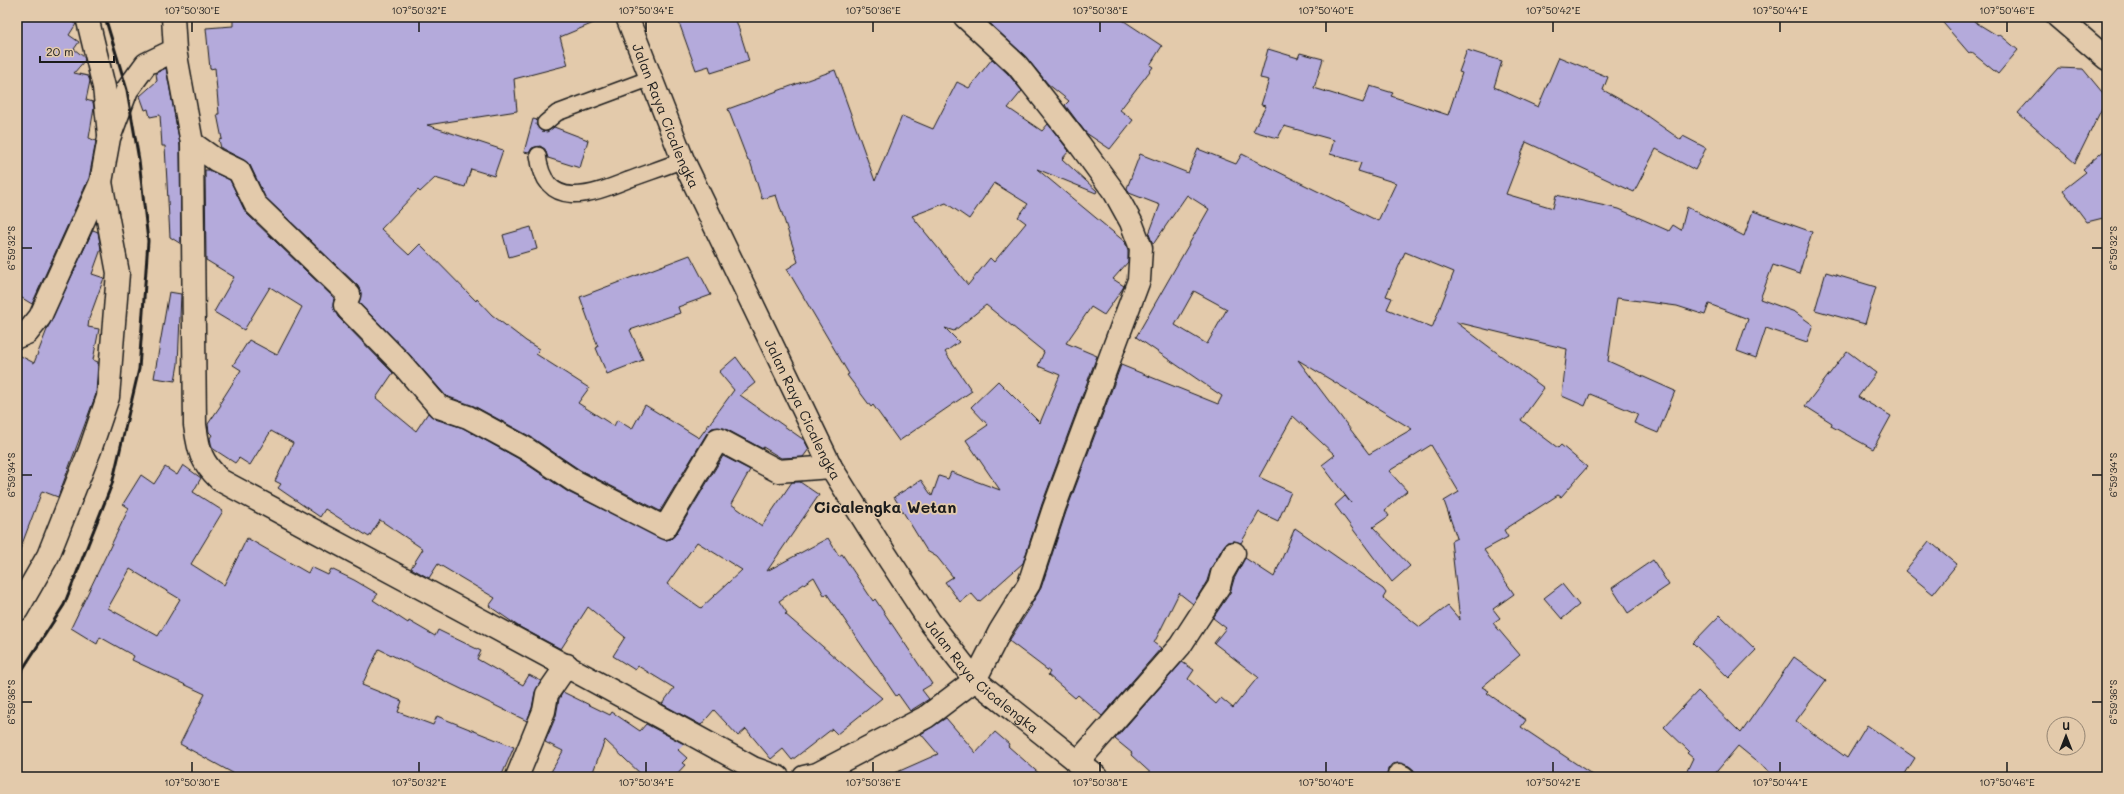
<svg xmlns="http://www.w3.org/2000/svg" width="2124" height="794" viewBox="0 0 2124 794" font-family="Mali,sans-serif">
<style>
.building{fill:#b4aadb;stroke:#1c1c1c;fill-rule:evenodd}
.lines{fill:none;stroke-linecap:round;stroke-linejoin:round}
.lane-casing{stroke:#1c1c1c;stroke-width:18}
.street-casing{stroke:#1c1c1c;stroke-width:25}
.secondary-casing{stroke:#1c1c1c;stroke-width:25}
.lane{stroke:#e3caab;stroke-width:15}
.street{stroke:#e3caab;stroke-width:22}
.secondary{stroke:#e3caab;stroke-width:22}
.rail{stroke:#1c1c1c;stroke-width:3}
.ticks{fill:none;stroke:#1c1c1c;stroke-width:1.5}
.labels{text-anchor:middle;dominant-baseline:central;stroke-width:3.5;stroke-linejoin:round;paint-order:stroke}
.street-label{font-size:14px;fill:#1c1c1c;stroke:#e3caab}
.quarter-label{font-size:16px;font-weight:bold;fill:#1c1c1c;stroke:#e3caab}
.neatline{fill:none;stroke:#1c1c1c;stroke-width:1.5}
.ticks-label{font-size:10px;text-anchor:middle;fill:#1c1c1c}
</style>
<rect width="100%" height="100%" fill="#e3caab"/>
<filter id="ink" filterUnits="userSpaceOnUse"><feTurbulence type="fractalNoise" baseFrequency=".025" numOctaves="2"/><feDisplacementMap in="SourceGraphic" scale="8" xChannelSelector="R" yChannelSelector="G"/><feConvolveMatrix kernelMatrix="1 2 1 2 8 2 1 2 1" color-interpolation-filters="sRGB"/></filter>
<g filter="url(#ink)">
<!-- building -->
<g class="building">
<polygon points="17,17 65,17 76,24 69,35 79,42 74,49 84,57 85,60 74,73 88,76 90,81 86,100 93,102 94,108 89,138 96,141 89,178 32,304 17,295"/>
<polygon points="233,17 608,17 560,37 568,65 514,79 517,111 427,125 503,150 494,176 471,169 465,187 435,178 420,192 418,190 381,229 409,255 420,244 476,301 477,299 492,315 526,341 539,349 536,354 589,388 578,403 614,426 617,420 632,429 645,405 699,438 734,390 719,372 736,357 755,383 740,395 804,440 809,449 803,457 781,458 763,447 763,449 724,428 712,428 707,433 660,511 580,470 531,437 474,406 446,396 409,354 359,303 361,293 358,286 265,197 250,165 244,160 221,148 219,140 222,139 217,114 219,114 215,68 210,69 206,28 233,26"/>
<polygon points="677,17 735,17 749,61 711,73 709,66 696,70"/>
<polygon points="983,17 1118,17 1162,46 1150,65 1153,67 1120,110 1133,120 1110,149 1086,133 1065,105 1069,101 1048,84 1025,56"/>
<polygon points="1938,17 1967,17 1998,36 1999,34 2018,50 1998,74 1971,52 1969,53"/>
<path d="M 1268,49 L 1298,58 L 1300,53 L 1323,59 L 1314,88 L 1363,103 L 1370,86 L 1393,93 L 1391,96 L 1448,115 L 1462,73 L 1459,72 L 1467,50 L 1502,61 L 1494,87 L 1538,107 L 1559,57 L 1608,77 L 1603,90 L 1637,109 L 1681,140 L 1683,136 L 1706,148 L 1695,170 L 1656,149 L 1634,192 L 1526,142 L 1506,194 L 1553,208 L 1556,195 L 1619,209 L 1669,231 L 1673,225 L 1681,230 L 1687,207 L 1744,236 L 1753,211 L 1812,232 L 1799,274 L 1773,265 L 1760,299 L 1795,312 L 1813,325 L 1807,342 L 1766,328 L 1756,358 L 1737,351 L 1748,319 L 1709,304 L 1705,315 L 1677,306 L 1617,298 L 1608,361 L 1675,391 L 1658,433 L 1634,423 L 1638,414 L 1590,394 L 1585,406 L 1562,396 L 1567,349 L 1456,322 L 1544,388 L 1521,420 L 1558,448 L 1561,445 L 1587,467 L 1561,497 L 1558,495 L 1504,530 L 1508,537 L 1484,550 L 1514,594 L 1493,609 L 1500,618 L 1493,623 L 1520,655 L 1482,687 L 1489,691 L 1487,693 L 1526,720 L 1521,727 L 1596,777 L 1415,777 L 1414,770 L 1409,766 L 1399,763 L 1392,764 L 1388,769 L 1387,777 L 1155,777 L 1131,755 L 1132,753 L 1115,739 L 1182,662 L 1194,670 L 1188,679 L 1216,704 L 1221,698 L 1233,708 L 1258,677 L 1214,643 L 1226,628 L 1213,618 L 1230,593 L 1234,579 L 1245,558 L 1274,577 L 1295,528 L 1383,589 L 1386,593 L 1383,598 L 1420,627 L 1448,606 L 1460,620 L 1451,541 L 1457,538 L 1444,501 L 1459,492 L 1431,445 L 1389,471 L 1407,491 L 1385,510 L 1389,516 L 1373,527 L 1410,566 L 1392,582 L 1335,505 L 1345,496 L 1351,503 L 1322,465 L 1335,455 L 1293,416 L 1259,477 L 1291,492 L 1278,521 L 1259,512 L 1241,543 L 1234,541 L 1227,542 L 1223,547 L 1211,568 L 1207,581 L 1193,604 L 1179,593 L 1154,643 L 1161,648 L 1102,716 L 1078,695 L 1075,698 L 1048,675 L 1050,672 L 1009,641 L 1032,605 L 1031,605 L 1041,588 L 1066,512 L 1121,365 L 1218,404 L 1222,396 L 1136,337 L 1209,209 L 1187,195 L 1154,243 L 1152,242 L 1149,234 L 1160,205 L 1129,193 L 1127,188 L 1140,154 L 1188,173 L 1198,149 L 1236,164 L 1242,154 L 1378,221 L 1396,183 L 1358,171 L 1361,163 L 1330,154 L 1334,140 L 1284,126 L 1278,138 L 1253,131 L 1266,106 L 1261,105 L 1269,80 L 1260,78 ZM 1405,252 L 1454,272 L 1432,328 L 1387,309 L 1392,298 L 1386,296 ZM 1194,291 L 1227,309 L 1207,344 L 1175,325 ZM 1298,360 L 1412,429 L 1369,454 Z"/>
<path d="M 992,59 L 1008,74 L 1022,91 L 1008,108 L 1042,131 L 1048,124 L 1069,151 L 1062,159 L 1097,191 L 1096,193 L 1037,169 L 1125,242 L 1128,250 L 1128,262 L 1113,279 L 1124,286 L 1123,288 L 1104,315 L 1091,307 L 1066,343 L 1097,356 L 1042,504 L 1023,563 L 979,602 L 971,593 L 960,602 L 945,582 L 953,577 L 937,557 L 927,551 L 894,497 L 921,480 L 932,496 L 939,476 L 948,479 L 951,472 L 1000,490 L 966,440 L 988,425 L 971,407 L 998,381 L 1040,423 L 1060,375 L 1038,366 L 1044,352 L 986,305 L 954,331 L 945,328 L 959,342 L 945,352 L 972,391 L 899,441 L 873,405 L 871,407 L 847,375 L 849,374 L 787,269 L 798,262 L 776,195 L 762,199 L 750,161 L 748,161 L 728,109 L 835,70 L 875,181 L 902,116 L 933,129 L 957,82 L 969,88 ZM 994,183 L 1028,204 L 1018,217 L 1026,223 L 994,262 L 990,258 L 968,285 L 912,216 L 946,203 L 969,219 Z"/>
<polygon points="166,68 180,144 181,244 170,237 165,146 162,146 160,115 150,117 148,109 145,110 140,96 157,81 156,73"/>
<polygon points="2058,68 2083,69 2107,98 2075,163 2018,113"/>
<polygon points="533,119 537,120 536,125 542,131 547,132 554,127 588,140 580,168 548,158 545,149 540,146 532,148 529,153 524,152"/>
<polygon points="2107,148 2107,217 2087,222 2063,190 2086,172 2083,169"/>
<path d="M 205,170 L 209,170 L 230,180 L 246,213 L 334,298 L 333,307 L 338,317 L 393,373 L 376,398 L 416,431 L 428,413 L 435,419 L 463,428 L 519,459 L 568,492 L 665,540 L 671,539 L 676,534 L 723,456 L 750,470 L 731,504 L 762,526 L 792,482 L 800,482 L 819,495 L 767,571 L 828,538 L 839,556 L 842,554 L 873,601 L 875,599 L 932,684 L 922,690 L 929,699 L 910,711 L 898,694 L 896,696 L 827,594 L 824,595 L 814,577 L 779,601 L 787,613 L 785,614 L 882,698 L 837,734 L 832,729 L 792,760 L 783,749 L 771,759 L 746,729 L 738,736 L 714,710 L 701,725 L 662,704 L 674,688 L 638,666 L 635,670 L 613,656 L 625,637 L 588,607 L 561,649 L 518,626 L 489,606 L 495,598 L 438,564 L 429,578 L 411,568 L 423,549 L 380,520 L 369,537 L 325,509 L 320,517 L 278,488 L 281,484 L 275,481 L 293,443 L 271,431 L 250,465 L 239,458 L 235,463 L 212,448 L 210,438 L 212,435 L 209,432 L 208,424 L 221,405 L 220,403 L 241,370 L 233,365 L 249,340 L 277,355 L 302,307 L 270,287 L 244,330 L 214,312 L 234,277 L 206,260 ZM 697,542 L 742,570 L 701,608 L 667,584 Z"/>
<polygon points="531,227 537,249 509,257 503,235"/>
<polygon points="93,230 98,232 101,249 92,274 104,278 89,319 88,327 99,329 93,360 98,362 96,394 58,497 42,491 19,552 17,552 17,354 34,363 48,327"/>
<polygon points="690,255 711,295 678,307 680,313 630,330 643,360 607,374 596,348 598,347 580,297"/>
<polygon points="1826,272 1876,287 1865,324 1815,310"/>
<polygon points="169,292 181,294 178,364 175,381 154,378"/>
<polygon points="1847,351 1876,373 1858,397 1891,416 1873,449 1831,426 1832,423 1805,406"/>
<path d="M 183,465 L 201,478 L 193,492 L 223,511 L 191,564 L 224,585 L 247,538 L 308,573 L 311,567 L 328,575 L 331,569 L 354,580 L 378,594 L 373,600 L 408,623 L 409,621 L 435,636 L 438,630 L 481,651 L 477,659 L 523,685 L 529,675 L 541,681 L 535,692 L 532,708 L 527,721 L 379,649 L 362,685 L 402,701 L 398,712 L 433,725 L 437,716 L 514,747 L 501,777 L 240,777 L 180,744 L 205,694 L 132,660 L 134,656 L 100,637 L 97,644 L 71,628 L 129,508 L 123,504 L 141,475 L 154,484 L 165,467 L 177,475 ZM 130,569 L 180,599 L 158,636 L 108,608 Z"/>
<polygon points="1929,541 1957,564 1933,594 1905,571"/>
<polygon points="1653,560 1669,585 1628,613 1612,588"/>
<polygon points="1562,584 1579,605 1562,619 1544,598"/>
<polygon points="1720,615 1756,650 1729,678 1693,643"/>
<polygon points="1794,657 1826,680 1796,721 1847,758 1867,725 1915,758 1903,777 1776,777 1738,746 1712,777 1684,777 1693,758 1687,753 1689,751 1664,727 1698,691 1741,733"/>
<polygon points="563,692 610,715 612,712 640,731 646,724 684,744 678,750 687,758 682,763 685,765 674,777 644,777 605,740 591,777 548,777 563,751 545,742 556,716 559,699"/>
<polygon points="946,718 976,753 995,732 1009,744 1008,746 1043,777 886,777 938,754 921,734"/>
</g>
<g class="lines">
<!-- lane casing -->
<g class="lane-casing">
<g id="lane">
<polyline points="545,123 557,113 651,78"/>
<path d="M 538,155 C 545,212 591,195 628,180 C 647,173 665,167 683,160"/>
</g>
</g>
<!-- street casing -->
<g class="street-casing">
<g id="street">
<polyline points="965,17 1017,65 1080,145 1115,193 1131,222 1141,248 1139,280 1054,508 1029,584 1000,631 975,680"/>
<polyline points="2058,17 2107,59"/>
<polyline points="192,143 216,160 239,171 255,204 349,295 345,305 348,309 400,362 439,407 468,417 525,448 574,481 665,528 718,439 778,471 831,467"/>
<polyline points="1077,763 1180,646 1219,586 1222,574 1234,553"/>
<polyline points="1399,775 1403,777"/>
<polyline points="517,777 544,711 547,694 567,665"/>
</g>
</g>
<!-- secondary casing -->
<g class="secondary-casing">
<g id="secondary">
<polyline points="87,17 104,87 109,134"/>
<path id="s1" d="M 627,17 L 683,160 L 831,467 L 879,544 L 930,622 L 975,680 L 1097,777"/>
<path d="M 175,50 L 192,143 L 195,425 C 199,452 200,460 220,480 C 398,576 576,670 753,768 L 778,777"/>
<polyline points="17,337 27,333 40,317 101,182 109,138 127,90 146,64 175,50 173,17"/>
<polyline points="17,610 48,556 90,450 108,397 118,273 101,182"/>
<polyline points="804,777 817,774 926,717 975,680"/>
</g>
</g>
<!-- lane -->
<use href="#lane" class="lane"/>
<!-- street -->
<use href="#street" class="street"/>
<!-- secondary -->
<use href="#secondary" class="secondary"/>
<!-- rail -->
<polyline class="rail" points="17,678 64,605 112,484 139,369 148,241 139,160 127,90 105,17"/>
</g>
</g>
<!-- ticks -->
<path class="ticks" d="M 192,22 L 192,32M 419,22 L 419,32M 646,22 L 646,32M 873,22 L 873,32M 1100,22 L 1100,32M 1326,22 L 1326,32M 1553,22 L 1553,32M 1780,22 L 1780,32M 2007,22 L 2007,32M 22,248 L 32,248M 2092,248 L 2102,248M 22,475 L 32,475M 2092,475 L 2102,475M 22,702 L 32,702M 2092,702 L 2102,702M 192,762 L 192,772M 419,762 L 419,772M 646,762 L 646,772M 873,762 L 873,772M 1100,762 L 1100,772M 1326,762 L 1326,772M 1553,762 L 1553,772M 1780,762 L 1780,772M 2007,762 L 2007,772"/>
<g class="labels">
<!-- street labels -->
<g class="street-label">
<text stroke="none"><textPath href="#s1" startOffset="106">Jalan Raya Cicalengka</textPath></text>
<text stroke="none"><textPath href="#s1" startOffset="430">Jalan Raya Cicalengka</textPath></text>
<text stroke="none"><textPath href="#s1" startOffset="754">Jalan Raya Cicalengka</textPath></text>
</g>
<!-- quarter labels -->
<g class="quarter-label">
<text x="885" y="506">Cicalengka Wetan</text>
</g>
</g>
<!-- margin -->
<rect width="2124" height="794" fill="none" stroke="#e3caab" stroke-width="44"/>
<!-- north arrow -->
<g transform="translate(2066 736)"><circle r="19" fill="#e3caab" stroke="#938472"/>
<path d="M0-3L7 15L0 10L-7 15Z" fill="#1c1c1c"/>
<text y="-6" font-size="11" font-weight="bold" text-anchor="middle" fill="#1c1c1c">U</text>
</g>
<!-- scale -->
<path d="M40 56v6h74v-6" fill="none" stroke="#1c1c1c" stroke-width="2"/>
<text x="46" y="56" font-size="12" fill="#1c1c1c" stroke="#e3caab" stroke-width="3" paint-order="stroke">20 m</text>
<rect x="22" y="22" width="2080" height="750" class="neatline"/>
<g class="ticks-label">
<text x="192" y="14">107°50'30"E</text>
<text x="419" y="14">107°50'32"E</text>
<text x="646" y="14">107°50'34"E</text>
<text x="873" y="14">107°50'36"E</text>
<text x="1100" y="14">107°50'38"E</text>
<text x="1326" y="14">107°50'40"E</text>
<text x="1553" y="14">107°50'42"E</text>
<text x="1780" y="14">107°50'44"E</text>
<text x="2007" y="14">107°50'46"E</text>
<text transform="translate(11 248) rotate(-90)" y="4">6°59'32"S</text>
<text transform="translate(2113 248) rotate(-90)" y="4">6°59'32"S</text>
<text transform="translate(11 475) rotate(-90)" y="4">6°59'34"S</text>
<text transform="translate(2113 475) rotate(-90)" y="4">6°59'34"S</text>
<text transform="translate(11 702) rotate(-90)" y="4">6°59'36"S</text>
<text transform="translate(2113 702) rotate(-90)" y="4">6°59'36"S</text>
<text x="192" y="786">107°50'30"E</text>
<text x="419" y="786">107°50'32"E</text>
<text x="646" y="786">107°50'34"E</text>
<text x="873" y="786">107°50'36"E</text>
<text x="1100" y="786">107°50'38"E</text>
<text x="1326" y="786">107°50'40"E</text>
<text x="1553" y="786">107°50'42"E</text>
<text x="1780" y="786">107°50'44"E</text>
<text x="2007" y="786">107°50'46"E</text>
</g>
</svg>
